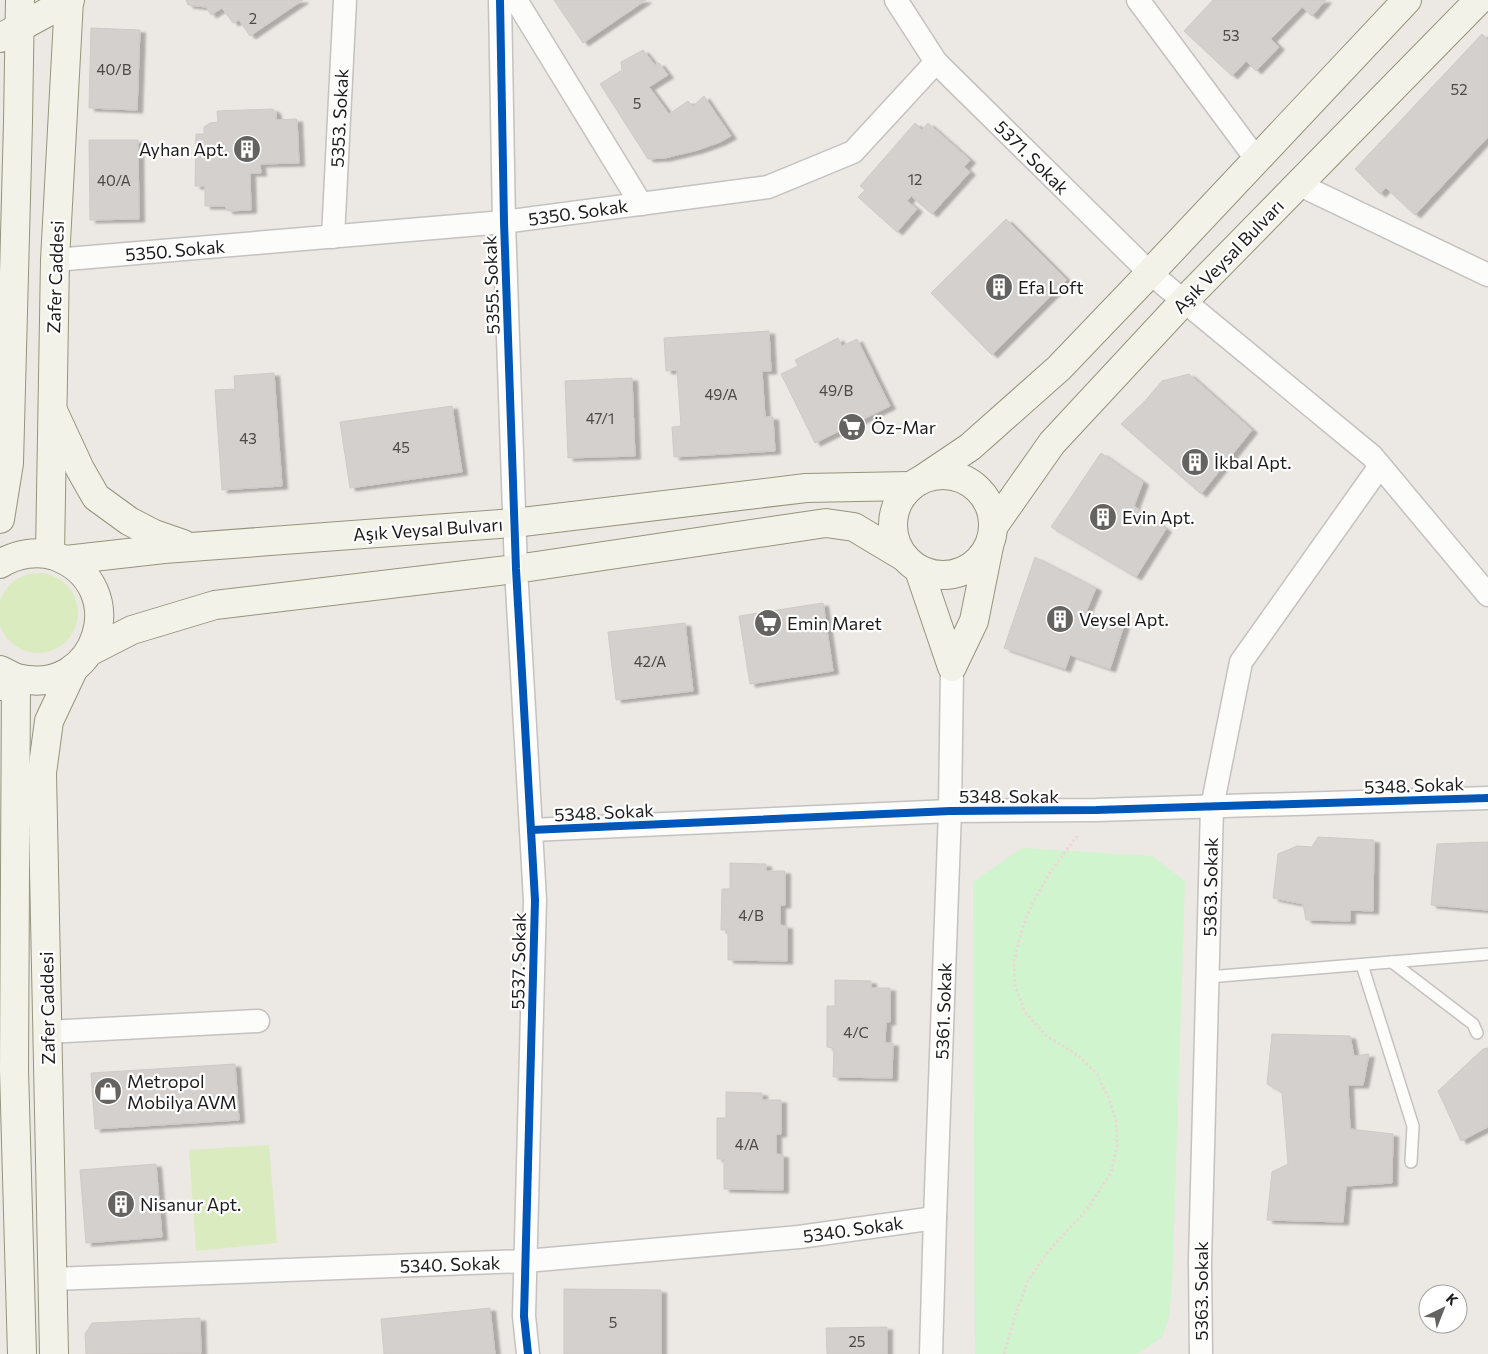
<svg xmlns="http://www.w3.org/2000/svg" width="1488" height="1354" viewBox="0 0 1488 1354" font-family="Commissioner,sans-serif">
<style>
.grass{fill:#dbebc0}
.park{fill:#d0f4cd}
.building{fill:#d4d0cd;stroke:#cfcac6;filter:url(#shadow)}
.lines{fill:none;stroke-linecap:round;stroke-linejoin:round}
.lane-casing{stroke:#c4c2c0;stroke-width:14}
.street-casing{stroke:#c4c2c0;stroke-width:25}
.secondary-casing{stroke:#96947c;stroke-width:30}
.path{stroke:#ebd8d6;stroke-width:3;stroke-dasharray:2.5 2.5;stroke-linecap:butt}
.lane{stroke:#fcfcfb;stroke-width:11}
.street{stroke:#fcfcfb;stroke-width:22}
.secondary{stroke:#f3f2e8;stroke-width:28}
.cycleway-casing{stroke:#fff;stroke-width:11}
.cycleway{stroke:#0057b8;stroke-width:8}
.labels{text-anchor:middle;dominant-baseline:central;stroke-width:4.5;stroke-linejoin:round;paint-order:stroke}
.number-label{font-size:15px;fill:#4a4948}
.street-label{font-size:18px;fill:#1c1c1c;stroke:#fff}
.poi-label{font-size:18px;fill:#1c1c1c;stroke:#fff;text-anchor:start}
</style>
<defs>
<filter id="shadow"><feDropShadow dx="5.5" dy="3" stdDeviation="1" flood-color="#0004"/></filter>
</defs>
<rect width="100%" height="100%" fill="#ece8e4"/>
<!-- grass -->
<g class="grass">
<circle cx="38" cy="613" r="40"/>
<polygon points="269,1145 277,1243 196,1251 189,1150"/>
</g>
<!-- park -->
<polygon class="park" points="1022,848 1152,856 1185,881 1172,1287 1169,1317 1162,1337 1138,1354 975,1354 973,882"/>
<!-- building -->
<g class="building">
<polygon points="186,0 303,0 250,36 239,20 233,23 222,8 211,15 206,7 188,5"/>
<polygon points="554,0 646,0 583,43"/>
<polygon points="1213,0 1326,0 1312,16 1302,7 1271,39 1279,47 1256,71 1246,61 1232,76 1184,31"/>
<polygon points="91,28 140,30 137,110 89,108"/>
<polygon points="1482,34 1488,40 1488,137 1415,215 1386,188 1380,194 1355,169"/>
<polygon points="643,50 655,65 659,63 668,75 649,87 669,114 688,101 693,106 704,96 731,136 720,142 698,150 665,158 648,159 600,84 622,70 621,62"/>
<polygon points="273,109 276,113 276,120 297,119 299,163 260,164 261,173 250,173 251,210 228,211 225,206 205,206 205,186 195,186 196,134 204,134 204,127 210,123 218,122 217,111"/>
<polygon points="915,123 922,130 928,123 970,160 964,167 970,172 932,214 911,196 907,201 917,209 897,232 858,197 865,190 860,186"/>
<polygon points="89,140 138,140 139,219 90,220"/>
<polygon points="1006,219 1067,280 992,355 931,293"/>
<polygon points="769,331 771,371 762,371 765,417 773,417 775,451 674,457 672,427 681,426 677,370 666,371 664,338"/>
<polygon points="838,338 842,346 857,339 890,406 815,443 781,374 798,366 795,360"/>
<polygon points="274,373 282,486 222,490 215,390 235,389 234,376"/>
<polygon points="1189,374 1252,430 1201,494 1121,424 1145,401 1162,381"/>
<polygon points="632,378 635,456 568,458 565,381"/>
<polygon points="452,406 462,472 350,488 340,422"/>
<polygon points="1101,453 1143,482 1134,506 1166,529 1136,577 1051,527"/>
<polygon points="1035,557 1096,588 1086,612 1124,625 1110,669 1070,655 1065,669 1004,648"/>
<polygon points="823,603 833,671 750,684 739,616"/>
<polygon points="685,623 693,691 616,700 608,632"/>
<polygon points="1318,837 1374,840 1373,911 1350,910 1350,921 1306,920 1303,904 1273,898 1278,854 1297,846 1312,847"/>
<polygon points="1488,842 1488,910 1431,905 1437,844"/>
<polygon points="730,863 766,864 766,871 785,871 785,905 780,905 780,925 787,926 787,961 728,960 728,930 721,930 722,889 730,889"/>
<polygon points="835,980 871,981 871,988 890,988 890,1022 886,1022 885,1043 893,1043 892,1078 833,1077 834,1048 827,1047 827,1006 835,1006"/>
<polygon points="1272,1034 1350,1036 1354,1056 1369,1054 1363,1085 1348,1085 1350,1129 1393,1134 1392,1183 1346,1186 1343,1222 1267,1220 1272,1172 1288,1164 1282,1092 1267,1084"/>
<polygon points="1488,1048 1488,1127 1461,1141 1438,1091 1483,1049"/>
<polygon points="235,1064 239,1120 95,1129 91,1073"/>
<polygon points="726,1092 762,1093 762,1100 781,1100 781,1134 776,1134 776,1154 783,1155 783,1190 724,1189 724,1159 717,1159 717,1118 726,1118"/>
<polygon points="156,1164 162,1237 86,1243 80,1170"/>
<polygon points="564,1289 661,1290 661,1354 564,1354"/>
<polygon points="490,1308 495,1354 384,1354 381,1319"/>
<polygon points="200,1318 201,1353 86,1354 85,1334 92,1323"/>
<polygon points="887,1327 887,1354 827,1354 826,1328"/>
</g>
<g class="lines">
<!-- lane casing -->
<g class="lane-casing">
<g id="lane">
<polyline points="1392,962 1473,1024 1477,1033"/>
<polyline points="1362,965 1413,1126 1411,1162"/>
<polyline points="1208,977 1488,954"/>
</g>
</g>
<!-- street casing -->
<g class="street-casing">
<g id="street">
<polyline points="500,0 504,222 516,569 535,900 524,1316 528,1354"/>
<polyline points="516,0 641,204"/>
<polyline points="896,0 936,62 1150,273 1372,456 1488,595"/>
<polyline points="1138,0 1257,160"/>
<polyline points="1298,184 1488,275"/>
<polyline points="333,237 345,0"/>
<polyline points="55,260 504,222 768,187 853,152 936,62"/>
<polyline points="531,830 950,811 1096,810 1488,798"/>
<polyline points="47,1032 258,1021"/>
<polyline points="53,1279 526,1261 799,1237 935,1218"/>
<polyline points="931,1354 935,1218 950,811 952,667"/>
<polyline points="1201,1354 1200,1261 1212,807 1241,662 1380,466"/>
</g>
</g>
<!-- secondary casing -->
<g class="secondary-casing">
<g id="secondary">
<polyline points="0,38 70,0"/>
<polyline points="55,415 80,469 96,497 129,521 154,534 183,544"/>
<circle cx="943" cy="525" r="50"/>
<polyline points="924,478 970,447 1059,368 1150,273 1407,0"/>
<polyline points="0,519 9,463 18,122 20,0"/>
<polyline points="993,527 1052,443 1184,301 1479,0"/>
<polyline points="50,554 55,260 69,0"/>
<polyline points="66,560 164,549 514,523 806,488 910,486"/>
<path d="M 0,564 C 16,554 37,550 55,556 C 134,585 98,699 17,678 C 11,676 5,672 0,670"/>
<polyline points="919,570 952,667 974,621 989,546"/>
<polyline points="89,652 132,630 215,605 516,569 826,523 854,527 904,557"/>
<polyline points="0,686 16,678 14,1070 22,1354"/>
<polyline points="54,1354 42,773 49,721 74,668"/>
</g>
</g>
<!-- path -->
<polyline class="path" points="1004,1354 1016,1312 1028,1281 1046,1254 1087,1209 1111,1173 1117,1146 1116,1121 1109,1099 1097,1074 1080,1057 1047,1036 1026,1014 1015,986 1014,961 1022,929 1033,902 1053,868 1078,835"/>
<!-- lane -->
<use href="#lane" class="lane"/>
<!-- street -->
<use href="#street" class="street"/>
<!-- secondary -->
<use href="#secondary" class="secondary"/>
<!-- cycleway casing -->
<g class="cycleway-casing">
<g id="cycleway">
<polyline points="500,0 504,222 516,569 535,900 524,1316 528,1354"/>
<polyline points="531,830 950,811 1096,810 1488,798"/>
</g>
</g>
<!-- cycleway -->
<use href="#cycleway" class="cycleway"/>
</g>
<!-- icons -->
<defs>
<g id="building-disc" transform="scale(1.4375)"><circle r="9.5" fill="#656362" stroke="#fff"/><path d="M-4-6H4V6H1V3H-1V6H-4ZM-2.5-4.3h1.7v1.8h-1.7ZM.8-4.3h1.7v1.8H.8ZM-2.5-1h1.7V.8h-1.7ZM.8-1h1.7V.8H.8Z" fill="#fff"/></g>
<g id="supermarket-disc" transform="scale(1.4375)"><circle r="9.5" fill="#656362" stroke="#fff"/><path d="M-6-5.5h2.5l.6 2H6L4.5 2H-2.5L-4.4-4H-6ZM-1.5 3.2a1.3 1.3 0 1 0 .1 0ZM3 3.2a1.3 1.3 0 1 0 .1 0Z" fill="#fff"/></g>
<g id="shop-disc" transform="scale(1.4375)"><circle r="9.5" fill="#656362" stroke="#fff"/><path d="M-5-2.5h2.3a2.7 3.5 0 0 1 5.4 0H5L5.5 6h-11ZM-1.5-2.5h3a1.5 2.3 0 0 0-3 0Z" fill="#fff"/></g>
</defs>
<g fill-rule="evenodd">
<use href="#building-disc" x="247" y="149"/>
<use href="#building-disc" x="999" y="287"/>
<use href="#supermarket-disc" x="852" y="427"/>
<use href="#building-disc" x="1195" y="462"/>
<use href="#building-disc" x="1103" y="517"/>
<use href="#building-disc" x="1060" y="619"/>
<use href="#supermarket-disc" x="768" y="623"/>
<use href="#shop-disc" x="108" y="1091"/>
<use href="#building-disc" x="121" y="1204"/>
</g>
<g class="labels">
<!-- number labels -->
<g class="number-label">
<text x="253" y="18">2</text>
<text x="1231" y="35">53</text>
<text x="114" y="69">40/B</text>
<text x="1459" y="89">52</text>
<text x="637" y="103">5</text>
<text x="915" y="179">12</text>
<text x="114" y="180">40/A</text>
<text x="836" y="390">49/B</text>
<text x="721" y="394">49/A</text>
<text x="600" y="418">47/1</text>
<text x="248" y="438">43</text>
<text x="401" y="447">45</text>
<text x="650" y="661">42/A</text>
<text x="751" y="915">4/B</text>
<text x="856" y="1032">4/C</text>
<text x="747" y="1144">4/A</text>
<text x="613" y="1322">5</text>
<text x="857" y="1341">25</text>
</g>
<!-- street labels -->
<g class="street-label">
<text transform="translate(339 118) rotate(-87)">5353. Sokak</text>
<text transform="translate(1032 157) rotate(45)">5371. Sokak</text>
<text transform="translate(578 212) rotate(-8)">5350. Sokak</text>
<text transform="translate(175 250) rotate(-5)">5350. Sokak</text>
<text transform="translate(1228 256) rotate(-46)">Aşık Veysal Bulvarı</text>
<text transform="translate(55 277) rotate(-88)">Zafer Caddesi</text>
<text transform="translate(491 285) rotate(-92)">5355. Sokak</text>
<text transform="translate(428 529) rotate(-4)">Aşık Veysal Bulvarı</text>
<text transform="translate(1414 785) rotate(-2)">5348. Sokak</text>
<text x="1009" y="796">5348. Sokak</text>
<text transform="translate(604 812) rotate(-3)">5348. Sokak</text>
<text transform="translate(1210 887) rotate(-89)">5363. Sokak</text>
<text transform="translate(518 961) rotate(-89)">5537. Sokak</text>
<text transform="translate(47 1008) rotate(-91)">Zafer Caddesi</text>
<text transform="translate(943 1011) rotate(-88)">5361. Sokak</text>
<text transform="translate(853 1229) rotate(-8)">5340. Sokak</text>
<text transform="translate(450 1264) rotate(-2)">5340. Sokak</text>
<text transform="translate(1201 1291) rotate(-90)">5363. Sokak</text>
</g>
<!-- poi labels -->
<g class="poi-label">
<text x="228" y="149" text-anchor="end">Ayhan Apt.</text>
<text x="1018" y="287">Efa Loft</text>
<text x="871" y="427">Öz-Mar</text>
<text x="1214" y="462">İkbal Apt.</text>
<text x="1122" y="517">Evin Apt.</text>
<text x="1079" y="619">Veysel Apt.</text>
<text x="787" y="623">Emin Maret</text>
<text x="127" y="1081">Metropol<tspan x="127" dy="21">Mobilya AVM</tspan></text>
<text x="140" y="1204">Nisanur Apt.</text>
</g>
</g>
<!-- north arrow -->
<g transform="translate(1443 1309) rotate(43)"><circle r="24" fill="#ffffff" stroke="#a4a4a4"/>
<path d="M0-4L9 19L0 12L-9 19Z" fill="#656362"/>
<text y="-8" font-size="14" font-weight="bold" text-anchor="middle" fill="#1c1c1c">K</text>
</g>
</svg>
